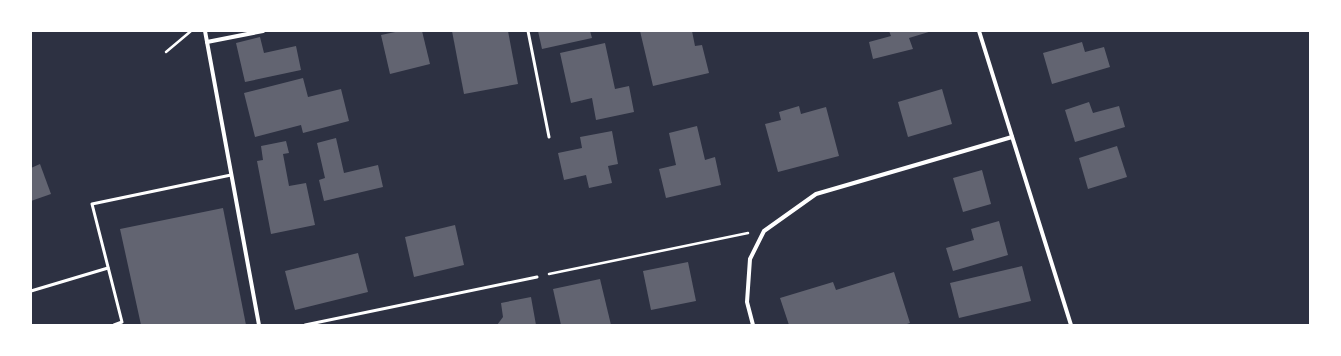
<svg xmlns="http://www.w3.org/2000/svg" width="1341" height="356" viewBox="0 0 1341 356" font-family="Arial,sans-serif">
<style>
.building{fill:#626471}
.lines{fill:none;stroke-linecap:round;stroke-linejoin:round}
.path{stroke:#fff;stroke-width:2.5}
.service{stroke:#fff;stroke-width:3}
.minor{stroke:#fff;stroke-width:4}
</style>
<rect width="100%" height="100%" fill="#2d3142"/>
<!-- building -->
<g class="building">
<polygon points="400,31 422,31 430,64 390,74 381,35"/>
<polygon points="452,31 508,31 518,84 464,94"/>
<polygon points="538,31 590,31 592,38 542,49"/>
<polygon points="640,31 692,31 695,46 702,45 709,73 653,86"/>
<polygon points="889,31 932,31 909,38 913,49 873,59 869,42 891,36"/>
<polygon points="260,37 264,53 296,46 301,70 245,82 236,43"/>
<polygon points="1082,42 1085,52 1104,47 1110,67 1052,84 1043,53"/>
<polygon points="605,43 615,89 629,86 634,112 596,120 592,98 571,103 560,53"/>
<polygon points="303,78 308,97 341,89 349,121 303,133 301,125 255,137 244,93"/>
<polygon points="942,89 952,124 908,137 898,102"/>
<polygon points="1089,102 1093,113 1119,106 1125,127 1075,142 1065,110"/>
<polygon points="799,106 801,114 826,107 839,156 778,172 765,124 781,120 779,112"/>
<polygon points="697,126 705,160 715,157 721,185 666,198 659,169 676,165 669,133"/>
<polygon points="612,131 618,164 608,166 612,183 589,188 586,175 564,180 558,153 582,148 580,137"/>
<polygon points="336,138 344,173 378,165 383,187 324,201 319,180 325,178 317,143"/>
<polygon points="286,141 289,153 283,154 289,186 306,183 315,225 271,234 257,161 263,160 261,146"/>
<polygon points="1117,146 1127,177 1088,189 1079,158"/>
<polygon points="40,164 51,194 31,201 31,168"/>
<polygon points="982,170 991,204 963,212 953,178"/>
<polygon points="223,208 246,325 141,325 120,229"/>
<polygon points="999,221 1008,255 953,271 946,248 974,240 971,229"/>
<polygon points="455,225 464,265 414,277 405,237"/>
<polygon points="358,253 368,292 295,310 285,271"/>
<polygon points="688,262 696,301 651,310 643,271"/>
<polygon points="1022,266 1031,301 959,318 950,283"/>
<polygon points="894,272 910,323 904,325 789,325 780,298 833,282 836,290"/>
<polygon points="600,279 611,325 561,325 553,289"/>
<polygon points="531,297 536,325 497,325 503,317 501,303"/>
</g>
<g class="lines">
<!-- path -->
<g class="path">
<polyline points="166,52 191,31"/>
<polyline points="549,274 748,233"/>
</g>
<!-- service -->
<g class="service">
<polyline points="528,31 549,137"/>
<polyline points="31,291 108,268"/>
<polyline points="114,325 122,322 92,204 231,175"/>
<polyline points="305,325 537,277"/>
</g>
<!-- minor -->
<g class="minor">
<polyline points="205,31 259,325"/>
<polyline points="979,31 1071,325"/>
<polyline points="207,42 263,31"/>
<polyline points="753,325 747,302 750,259 764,231 816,194 1012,137"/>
</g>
</g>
<!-- border -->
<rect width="1341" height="356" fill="none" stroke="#ffffff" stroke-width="64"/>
</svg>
